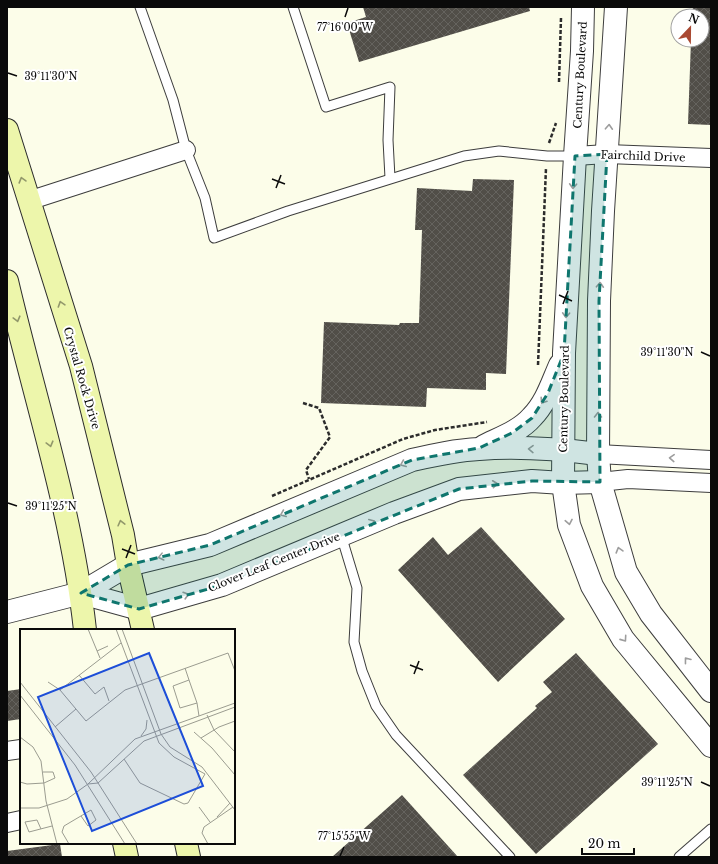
<svg xmlns="http://www.w3.org/2000/svg" width="718" height="864" viewBox="0 0 718 864" font-family="'Libre Baskerville',serif">
<style>
.building{fill:url(#building-cross-hatch)}
.lines{fill:none;stroke-linecap:round;stroke-linejoin:round}
.service-casing{stroke:#3d3d3d;stroke-width:11}
.minor-casing{stroke:#3d3d3d;stroke-width:20}
.tertiary-casing{stroke:#3d3d3d;stroke-width:24}
.secondary-casing{stroke:#2c2c2c;stroke-width:24}
.path{stroke:#2c2c2c;stroke-width:2.5;stroke-dasharray:4 2;stroke-linecap:butt}
.service{stroke:#fff;stroke-width:9}
.minor{stroke:#fff;stroke-width:18}
.tertiary{stroke:#fff;stroke-width:22}
.secondary{stroke:#edf6ab;stroke-width:22}
.oneway{stroke:#9d9d9d}
.oneway2{stroke:#92986b}
.marked{fill:#0f766e;fill-opacity:0.2;stroke:#0f766e;stroke-width:3;stroke-dasharray:8 5;stroke-linejoin:round}
.ticks{fill:none;stroke:#0a0a0a;stroke-width:1.5}
.labels{text-anchor:middle;dominant-baseline:central;stroke-width:4;stroke-linejoin:round;paint-order:stroke}
.street-label{font-size:11px;fill:#0a0a0a;stroke:#fff}
.inset-road{fill:none;stroke:#9b9c90;stroke-width:1}
.view{fill:#1d4ed8;fill-opacity:0.15;stroke:#1d4ed8;stroke-width:2}
.inset-edge{fill:none;stroke:#0a0a0a;stroke-width:2}
.ticks-label{font-size:10px;text-anchor:middle;fill:#0a0a0a;stroke:#fff;stroke-width:4;stroke-linejoin:round;paint-order:stroke}
</style>
<defs>
<pattern id="building-cross-hatch" width="8" height="8" patternUnits="userSpaceOnUse"><rect width="8" height="8" fill="#514e48"/><path d="M0 0l8 8M0 8l8-8" fill="none" stroke="#65635e"/></pattern>
</defs>
<rect width="100%" height="100%" fill="#fcfde9"/>
<!-- building -->
<g class="building">
<polygon points="363,7 529,7 530,11 359,62 347,23 366,17"/>
<polygon points="693,7 711,7 711,125 688,124 691,40 702,40 702,16 692,16"/>
<polygon points="473,179 514,180 506,374 486,373 486,390 427,388 426,407 321,403 324,322 399,325 400,323 419,323 422,230 415,230 417,188 472,191"/>
<polygon points="481,527 565,619 498,682 398,570 433,537 448,555"/>
<polygon points="576,653 658,744 536,854 463,775 537,708 535,706 552,692 543,682"/>
<polygon points="21,689 21,719 7,721 7,691"/>
<polygon points="402,795 458,857 332,857"/>
<polygon points="60,844 62,857 7,857 7,851"/>
</g>
<g class="lines">
<!-- service casing -->
<g class="service-casing">
<g id="service">
<polyline points="140,7 173,100 186,150 205,198 214,238 288,211 464,156 499,151 547,156 575,156"/>
<polyline points="293,7 326,107 390,87 388,140 390,178"/>
<polyline points="341,535 357,588 354,642 362,671 376,706 396,735 510,857"/>
<polyline points="679,857 711,829"/>
</g>
</g>
<!-- minor casing -->
<g class="minor-casing">
<g id="minor">
<polyline points="575,156 607,154 711,158"/>
<polyline points="28,201 186,150"/>
<polyline points="598,454 711,460"/>
<polyline points="600,482 628,479 711,483"/>
<polyline points="7,751 21,749"/>
<polyline points="7,823 21,820"/>
</g>
</g>
<!-- tertiary casing -->
<g class="tertiary-casing">
<g id="tertiary">
<polyline points="583,7 582,51 575,156 564,353 563,483 569,525 592,586 623,639 711,746"/>
<polyline points="616,7 603,211 599,301 598,454 600,482 626,572 651,614 711,691"/>
<path d="M 484,446 C 500,438 520,431 532,417 C 546,403 552,383 560,365"/>
<polyline points="81,593 139,609 222,585 394,513 459,489 532,481 563,483 600,482"/>
<path d="M 7,612 L 81,593 L 128,565 L 210,545 L 412,460 C 434,455 456,450 479,449 C 518,446 559,449 598,454"/>
</g>
</g>
<!-- secondary casing -->
<g class="secondary-casing">
<g id="secondary">
<polyline points="7,130 81,366 123,535 128,565 143,630"/>
<path d="M 7,281 C 34,397 72,511 85,630"/>
<polyline points="124,843 127,857"/>
<polyline points="186,843 189,857"/>
</g>
</g>
<!-- path -->
<g class="path">
<polyline points="559,82 561,18"/>
<polyline points="549,143 556,123"/>
<polyline points="538,365 546,168"/>
<polyline points="303,403 319,408 330,437 306,470 309,479"/>
<polyline points="272,496 403,439 435,430 487,422"/>
</g>
<!-- service -->
<use href="#service" class="service"/>
<!-- minor -->
<use href="#minor" class="minor"/>
<!-- tertiary -->
<use href="#tertiary" class="tertiary"/>
<!-- secondary -->
<use href="#secondary" class="secondary"/>
</g>
<!-- one-way arrows -->
<defs><path id="oneway-chevron" d="M-2-3.5L2.5 0L-2 3.5" fill="none" stroke-width="1.6" stroke-linecap="round" stroke-linejoin="round"/></defs>
<g class="oneway">
<use href="#oneway-chevron" transform="translate(609 127) rotate(-87)"/>
<use href="#oneway-chevron" transform="translate(573 186) rotate(93)"/>
<use href="#oneway-chevron" transform="translate(600 285) rotate(-87)"/>
<use href="#oneway-chevron" transform="translate(566 315) rotate(93)"/>
<use href="#oneway-chevron" transform="translate(543 401) rotate(123)"/>
<use href="#oneway-chevron" transform="translate(598 415) rotate(-90)"/>
<use href="#oneway-chevron" transform="translate(531 449) rotate(-179)"/>
<use href="#oneway-chevron" transform="translate(672 458) rotate(-177)"/>
<use href="#oneway-chevron" transform="translate(403 464) rotate(157)"/>
<use href="#oneway-chevron" transform="translate(495 484) rotate(-6)"/>
<use href="#oneway-chevron" transform="translate(283 514) rotate(157)"/>
<use href="#oneway-chevron" transform="translate(372 522) rotate(-23)"/>
<use href="#oneway-chevron" transform="translate(569 522) rotate(79)"/>
<use href="#oneway-chevron" transform="translate(619 550) rotate(-106)"/>
<use href="#oneway-chevron" transform="translate(161 557) rotate(166)"/>
<use href="#oneway-chevron" transform="translate(186 595) rotate(-17)"/>
<use href="#oneway-chevron" transform="translate(624 639) rotate(55)"/>
<use href="#oneway-chevron" transform="translate(687 660) rotate(-128)"/>
</g>
<g class="oneway2">
<use href="#oneway-chevron" transform="translate(22 180) rotate(-106)"/>
<use href="#oneway-chevron" transform="translate(61 304) rotate(-108)"/>
<use href="#oneway-chevron" transform="translate(17 319) rotate(75)"/>
<use href="#oneway-chevron" transform="translate(50 444) rotate(75)"/>
<use href="#oneway-chevron" transform="translate(121 523) rotate(-104)"/>
</g>
<!-- marked area -->
<path class="marked" d="M 607,154 L 599,301 L 600,482 L 532,481 L 459,489 L 222,585 L 139,609 L 81,593 L 128,565 L 210,545 L 412,460 L 479,448 L 512,433 L 532,418 L 548,393 L 564,353 L 575,156 Z"/>
<!-- ticks -->
<path class="ticks" d="M 345,17 L 348,8M 8,73 L 17,76M 272,179 L 285,184M 276,188 L 281,175M 559,295 L 572,301M 563,304 L 568,291M 701,352 L 710,356M 8,503 L 17,506M 122,549 L 135,554M 126,558 L 131,545M 410,665 L 423,670M 414,674 L 419,661M 701,782 L 710,786M 340,856 L 344,847"/>
<g class="labels">
<!-- street labels -->
<g class="street-label">
<text transform="translate(580 75) rotate(-87)">Century Boulevard</text>
<text transform="translate(643 156) rotate(2)">Fairchild Drive</text>
<text transform="translate(82 378) rotate(74)">Crystal Rock Drive</text>
<text transform="translate(564 399) rotate(-89)">Century Boulevard</text>
<text transform="translate(274 562) rotate(-22)">Clover Leaf Center Drive</text>
</g>
</g>
<!-- overview -->
<g transform="translate(20 629)">
<rect width="215" height="215" fill="#fcfde9"/>
<path class="inset-road" d="M 68,0 L 80,29M 96,0 L 139,114 L 154,128 L 185,145M 102,0 L 141,105 L 150,118 L 182,138 L 215,181M 77,22 L 88,17M 165,39 L 169,51M 59,46 L 75,65 L 84,58 L 89,72M 0,53 L 71,143 L 117,215M 28,53 L 40,61 L 66,92 L 105,61 L 208,24 L 215,42M 40,61 L 101,14M 0,66 L 55,136 L 105,215M 177,74 L 169,51 L 153,57 L 160,79 L 177,74 L 179,87M 187,86 L 194,101 L 215,123M 35,98 L 56,80M 174,103 L 192,119 L 215,146M 121,107 L 126,100 L 127,91M 0,108 L 13,118 L 21,132 L 26,172 L 37,215M 181,109 L 199,98 L 215,92M 104,130 L 120,154 L 164,175 L 168,174 L 185,145M 0,153 L 7,155 L 24,154 L 35,149 L 33,143 L 23,143M 68,155 L 78,154 L 124,112 L 215,78M 179,178 L 190,193M 0,179 L 19,179 L 47,170 L 68,155 L 115,110 L 215,74M 197,188 L 210,174M 21,200 L 17,191 L 5,193 L 9,203 L 32,197M 49,215 L 42,203 L 44,197 L 71,181 L 76,191 L 68,197 L 61,187M 188,215 L 182,204 L 184,198 L 213,178"/>
<path class="view" d="M 129,24 L 183,157 L 72,202 L 18,68 Z"/>
<rect width="215" height="215" class="inset-edge"/>
</g>
<g class="ticks-label">
<text x="345" y="31">77°16'00"W</text>
<text x="51" y="80">39°11'30"N</text>
<text x="667" y="356">39°11'30"N</text>
<text x="51" y="510">39°11'25"N</text>
<text x="667" y="786">39°11'25"N</text>
<text x="344" y="840">77°15'55"W</text>
</g>
<!-- border -->
<rect width="718" height="864" fill="none" stroke="#0a0a0a" stroke-width="16"/>
<!-- north arrow -->
<g transform="translate(690 28) rotate(22)"><circle r="19" fill="#ffffff" stroke="#9d9d9d"/>
<path d="M0-3L7 15L0 10L-7 15Z" fill="#a94932"/>
<text y="-6" font-size="11" font-weight="bold" text-anchor="middle" fill="#0a0a0a">N</text>
</g>
<!-- scale -->
<path d="M582 848v6h52v-6" fill="none" stroke="#0a0a0a" stroke-width="2"/>
<text x="588" y="848" font-size="12" fill="#0a0a0a" stroke="#ffffff" stroke-width="3" paint-order="stroke">20 m</text>
</svg>
